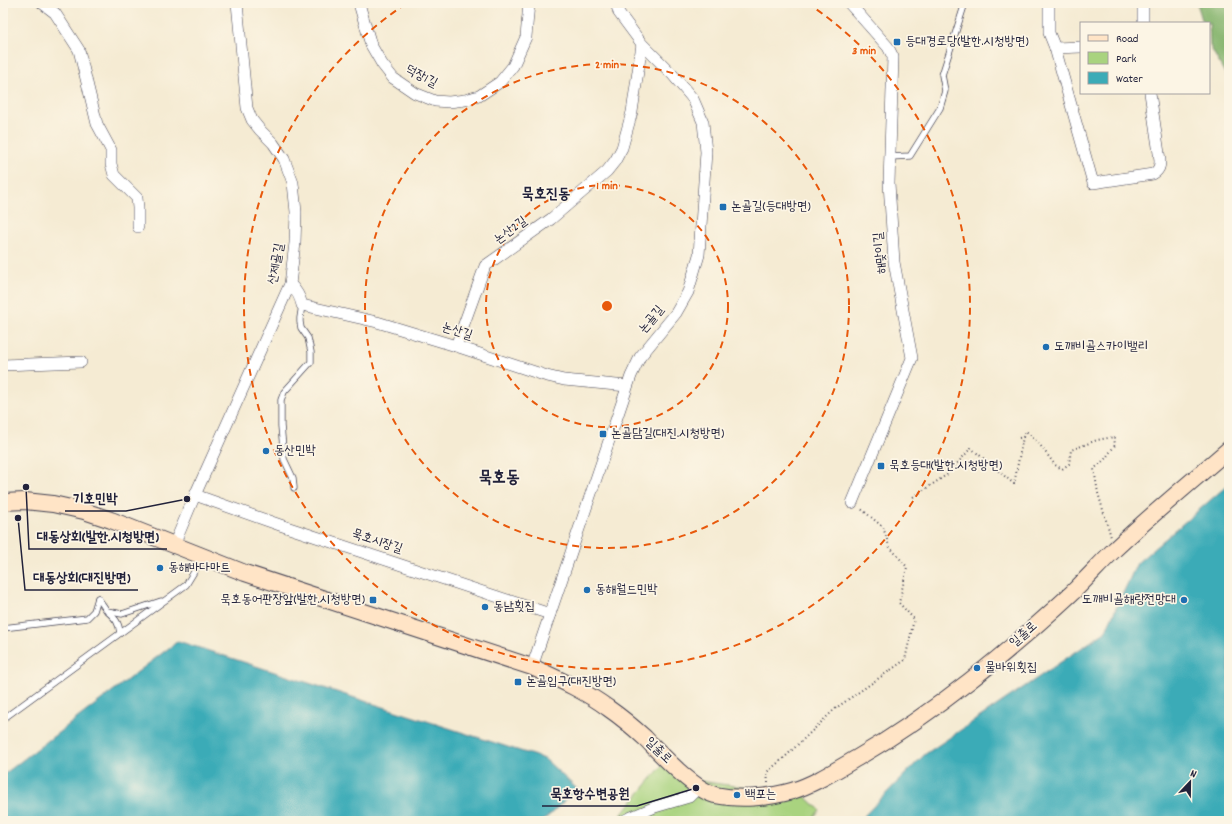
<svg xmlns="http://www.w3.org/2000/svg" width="1232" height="824" viewBox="0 0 1232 824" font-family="Dekko,'Poor Story',sans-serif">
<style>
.green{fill:#a9d37f;stroke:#667a5d}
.forest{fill:#86b56e;stroke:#546c54}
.water{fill:#3babb7;stroke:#2e6679}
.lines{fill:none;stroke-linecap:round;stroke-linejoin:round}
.lane-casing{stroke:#424052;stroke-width:7}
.street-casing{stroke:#424052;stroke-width:12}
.secondary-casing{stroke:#424052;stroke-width:18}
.path{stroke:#424052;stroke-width:2;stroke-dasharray:1 3;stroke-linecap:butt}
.lane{stroke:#fff;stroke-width:5.5}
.street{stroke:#fff;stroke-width:11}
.secondary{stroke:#ffe4c6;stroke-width:16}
.ring{fill:none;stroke:#e8590c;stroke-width:2;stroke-dasharray:7 5}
.poi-dot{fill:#1f6fb2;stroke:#fcf5e5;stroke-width:1.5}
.labels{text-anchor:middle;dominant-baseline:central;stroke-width:3.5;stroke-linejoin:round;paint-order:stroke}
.poi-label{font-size:13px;fill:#22223b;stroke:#fcf5e5;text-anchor:start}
.street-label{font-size:13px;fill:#22223b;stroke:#fcf5e5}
.quarter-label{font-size:15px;font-weight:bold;fill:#22223b;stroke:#fcf5e5}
.district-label{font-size:17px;font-weight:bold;fill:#22223b;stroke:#fcf5e5}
.centre{fill:#e8590c;stroke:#fcf5e5;stroke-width:2}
.ring-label{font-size:12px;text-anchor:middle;font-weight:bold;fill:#e8590c;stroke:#fcf5e5;stroke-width:3.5;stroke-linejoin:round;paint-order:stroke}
.leader{fill:none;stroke:#22223b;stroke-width:1.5}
.callout-dot{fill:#22223b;stroke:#fcf5e5;stroke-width:1.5}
.callout-label{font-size:14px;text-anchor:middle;font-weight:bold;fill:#22223b;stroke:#fcf5e5;stroke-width:3.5;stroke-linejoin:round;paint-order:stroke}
</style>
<rect width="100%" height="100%" fill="#fcf5e5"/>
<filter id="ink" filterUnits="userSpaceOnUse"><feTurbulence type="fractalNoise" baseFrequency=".025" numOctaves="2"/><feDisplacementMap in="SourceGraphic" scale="8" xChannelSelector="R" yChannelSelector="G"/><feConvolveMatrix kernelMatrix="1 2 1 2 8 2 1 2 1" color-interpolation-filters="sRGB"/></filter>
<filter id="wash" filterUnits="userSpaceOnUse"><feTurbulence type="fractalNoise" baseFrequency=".012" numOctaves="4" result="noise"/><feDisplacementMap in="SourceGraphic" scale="16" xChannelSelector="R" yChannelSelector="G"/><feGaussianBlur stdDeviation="0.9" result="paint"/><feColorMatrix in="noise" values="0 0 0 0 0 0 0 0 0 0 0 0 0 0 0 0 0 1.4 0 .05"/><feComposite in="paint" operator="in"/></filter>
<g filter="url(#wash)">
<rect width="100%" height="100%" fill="#f5ebd3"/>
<!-- green -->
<polygon class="green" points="667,760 692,780 805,796 820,810 810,821 616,821"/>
<!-- forest -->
<polygon class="forest" points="1197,3 1229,3 1229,81 1210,46 1209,23 1203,23"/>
<!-- water -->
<g class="water">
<polygon points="1229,484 1229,821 859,821 924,755 1105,632 1137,563"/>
<polygon points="178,641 545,759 577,789 543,821 3,821 3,775"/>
</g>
</g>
<g filter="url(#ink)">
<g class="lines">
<!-- lane casing -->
<g class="lane-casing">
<g id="lane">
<polyline points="890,157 910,156 940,108 945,91 942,75 965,3"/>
<polyline points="294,488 293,478 284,459 281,426 281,400 284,392 311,362 311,352 308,338 301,328 300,322 300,318 302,305"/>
<polyline points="98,598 107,611 122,614 161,601"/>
<path d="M 108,612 C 116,619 119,623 120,633"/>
<polyline points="3,628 87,618 94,611 98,598"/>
<polyline points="3,719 186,585 203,557"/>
</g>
</g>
<!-- street casing -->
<g class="street-casing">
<g id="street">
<polyline points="42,3 55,13 79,50 97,124 111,150 111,164 114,175 137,198 138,208 138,227"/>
<polyline points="360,3 360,7 371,45 382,64 393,78 415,93 435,101 449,102 465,100 479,96 500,82 513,66 526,37 529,3"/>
<polyline points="849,3 888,47 893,57 889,183 894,262 912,358 852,503"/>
<path d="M 1049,3 L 1049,33 L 1055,48 L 1093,183 L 1153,174 C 1159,170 1160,167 1160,160 L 1150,93"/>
<polyline points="1143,23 1143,3"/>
<polyline points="1055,48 1081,47"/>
<path d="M 290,284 C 297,291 300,296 302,305 L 377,322 L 456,346 L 547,376 L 564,380 L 627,386"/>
<polyline points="456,346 485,266 551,219 607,171 615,161 622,148 632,112 642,44"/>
<polyline points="3,365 81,362"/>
<polyline points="195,495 280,525 550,614"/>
<polyline points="174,545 195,495 290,284 295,243 296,212 293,183 284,159 273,143 260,130 252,120 247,108 237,3"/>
<polyline points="532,667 631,376 640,357 676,313 688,292 699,255 706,152 703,122 693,99 672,74 642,44 619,13 616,3"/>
<polyline points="623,821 629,818 655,807 689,797 698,788"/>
</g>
</g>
<!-- secondary casing -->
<g class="secondary-casing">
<path id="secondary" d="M 3,502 L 25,501 L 53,504 L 84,511 L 111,520 L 245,573 L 532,667 C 558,679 585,691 608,708 C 621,717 633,727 645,738 C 662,755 693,789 715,795 C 739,800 768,798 792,791 C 815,784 836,770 857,758 C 936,712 1006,654 1073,592 C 1087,578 1101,563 1115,549 C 1152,514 1191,482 1229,449"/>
</g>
<!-- path -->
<g class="path">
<polyline points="1019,438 1023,437 1026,431 1040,445 1055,465 1062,469 1069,464 1071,450 1097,440 1114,437 1115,445 1105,459 1094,469 1098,493 1111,537"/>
<polyline points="913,497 948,474 971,448 1014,484 1023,437"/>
<polyline points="768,783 767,772 785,757 836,708 905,660 914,619 899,603 907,567 889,546 883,527 860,508"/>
</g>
<!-- lane -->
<use href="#lane" class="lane"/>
<!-- street -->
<use href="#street" class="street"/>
<!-- secondary -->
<use href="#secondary" class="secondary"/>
</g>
</g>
<!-- distance rings -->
<g class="ring">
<circle cx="607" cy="306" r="121"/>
<circle cx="607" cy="306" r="242"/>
<path d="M807 3A363 363 0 1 1 407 3"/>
</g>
<!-- markers -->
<g class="poi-dot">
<rect x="893" y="38" width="8" height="8" rx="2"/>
<rect x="719" y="203" width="8" height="8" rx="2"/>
<circle cx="1046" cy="347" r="4"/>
<rect x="599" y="430" width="8" height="8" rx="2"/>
<circle cx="266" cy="451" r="4"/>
<rect x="877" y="462" width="8" height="8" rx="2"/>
<circle cx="160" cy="568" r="4"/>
<circle cx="587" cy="590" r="4"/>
<rect x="369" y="596" width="8" height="8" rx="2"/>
<circle cx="1184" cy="600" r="4"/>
<circle cx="485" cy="607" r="4"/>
<circle cx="977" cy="668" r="4"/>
<rect x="514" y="678" width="8" height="8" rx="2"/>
<circle cx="737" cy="795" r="4"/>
</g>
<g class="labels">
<!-- poi labels -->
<g class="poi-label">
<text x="905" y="42">등대경로당(발한.시청방면)</text>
<text x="731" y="207">논골길(등대방면)</text>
<text x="1054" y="347">도깨비골스카이밸리</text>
<text x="611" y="434">논골담길(대진.시청방면)</text>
<text x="274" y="451">동산민박</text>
<text x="889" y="466">묵호등대(발한.시청방면)</text>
<text x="168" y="568">동해바다마트</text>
<text x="595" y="590">동해월드민박</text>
<text x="365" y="600" text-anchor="end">묵호동어판장앞(발한.시청방면)</text>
<text x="1176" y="600" text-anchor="end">도깨비골해랑전망대</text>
<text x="493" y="607">동남횟집</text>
<text x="985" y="668">물바위횟집</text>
<text x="526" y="682">논골입구(대진방면)</text>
<text x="745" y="795">백포는</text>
</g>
<!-- street labels -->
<g class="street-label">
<text transform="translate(421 77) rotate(28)">덕장1길</text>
<text transform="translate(511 231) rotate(-36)">논산2길</text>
<text transform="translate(881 253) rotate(-96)">해맞이길</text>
<text transform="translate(277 264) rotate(-80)">산제골길</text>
<text transform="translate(652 320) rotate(-51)">논골길</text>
<text transform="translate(457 332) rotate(17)">논산길</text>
<text transform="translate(377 542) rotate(18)">묵호시장길</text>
<text transform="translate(1024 635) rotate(-41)">일출로</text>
<text transform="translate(658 751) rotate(44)">일출로</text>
</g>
<!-- quarter labels -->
<g class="quarter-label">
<text x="546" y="195">묵호진동</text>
</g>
<!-- district labels -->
<g class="district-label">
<text x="499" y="479">묵호동</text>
</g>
</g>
<circle cx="607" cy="306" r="6" class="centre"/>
<g class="ring-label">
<text x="864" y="54">3 min</text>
<text x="607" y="68">2 min</text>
<text x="607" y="189">1 min</text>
</g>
<!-- callouts -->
<path class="leader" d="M187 499L126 511H65M26 487L29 549H167M18 518L25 590H138M696 788L637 806H542"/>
<g class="callout-dot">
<circle cx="187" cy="499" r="4"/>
<circle cx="26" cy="487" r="4"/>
<circle cx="18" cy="518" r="4"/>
<circle cx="696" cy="788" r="4"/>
</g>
<g class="callout-label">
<text x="95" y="503">기호민박</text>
<text x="98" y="541">대동상회(발한.시청방면)</text>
<text x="82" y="582">대동상회(대진방면)</text>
<text x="590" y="798">묵호항수변공원</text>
</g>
<!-- margin -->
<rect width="1232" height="824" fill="none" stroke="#fcf5e5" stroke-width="16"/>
<!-- legend -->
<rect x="1080" y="22" width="130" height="72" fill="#fcf5e5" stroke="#a5a1a1"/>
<rect x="1088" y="35" width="20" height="6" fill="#ffe4c6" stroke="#a5a1a1"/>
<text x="1116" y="42" font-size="12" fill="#22223b">Road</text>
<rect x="1088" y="52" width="20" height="12" fill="#a9d37f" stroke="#a5a1a1"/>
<text x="1116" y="62" font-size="12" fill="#22223b">Park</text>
<rect x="1088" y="72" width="20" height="12" fill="#3babb7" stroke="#a5a1a1"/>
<text x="1116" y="82" font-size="12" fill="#22223b">Water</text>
<!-- north arrow -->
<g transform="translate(1190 782) rotate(22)" stroke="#fcf5e5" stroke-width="3" paint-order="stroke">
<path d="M0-3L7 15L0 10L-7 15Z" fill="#22223b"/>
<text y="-6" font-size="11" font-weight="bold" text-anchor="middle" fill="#22223b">N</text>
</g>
</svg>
